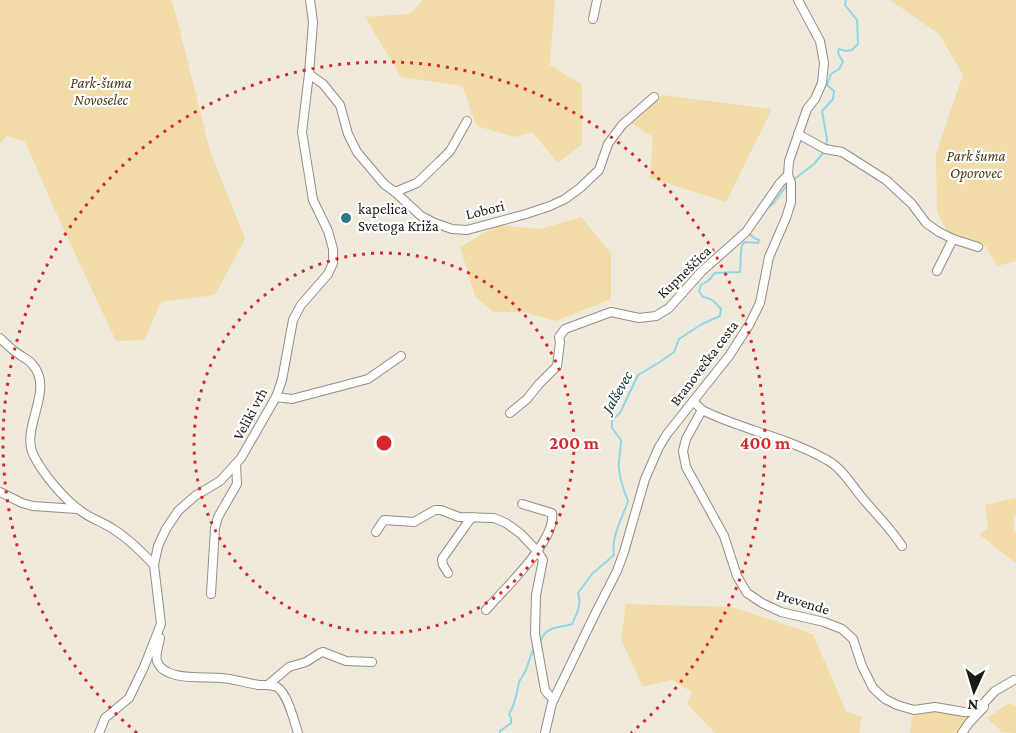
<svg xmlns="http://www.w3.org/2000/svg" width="1016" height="733" viewBox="0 0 1016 733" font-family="'Crimson Pro',serif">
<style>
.green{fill:#f1dba7}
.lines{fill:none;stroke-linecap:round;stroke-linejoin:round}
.stream{stroke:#8fd6e4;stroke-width:2}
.minor-casing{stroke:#938d81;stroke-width:10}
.minor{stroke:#fff;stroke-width:8}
.ring{fill:none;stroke:#d62828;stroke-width:3;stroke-dasharray:3 6}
.poi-dot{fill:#307683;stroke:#fff;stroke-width:2}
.labels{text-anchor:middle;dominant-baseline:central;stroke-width:4.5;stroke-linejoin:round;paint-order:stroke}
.park-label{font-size:15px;font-style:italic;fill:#4a3a10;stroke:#fff}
.poi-label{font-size:15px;fill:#1b1914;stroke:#fff;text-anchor:start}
.street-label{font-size:15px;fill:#1b1914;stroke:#fff}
.water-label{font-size:16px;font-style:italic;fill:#0b2f35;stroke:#fff}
.centre{fill:#d62828;stroke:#fff;stroke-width:3}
.ring-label{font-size:18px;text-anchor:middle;font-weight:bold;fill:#d62828;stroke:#fff;stroke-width:4.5;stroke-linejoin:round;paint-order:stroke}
</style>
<rect width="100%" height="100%" fill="#f0eadc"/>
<!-- green -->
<g class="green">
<polygon points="0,0 172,0 210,151 245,239 215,295 161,302 144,340 116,341 63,228 25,142 7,136 0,143"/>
<polygon points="423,0 555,0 550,65 582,85 582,144 558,163 532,132 514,137 477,126 462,86 401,77 365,17 410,14"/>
<polygon points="890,0 1016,0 1016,261 997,266 986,247 948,232 937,212 936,154 963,75 939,34"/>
<polygon points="663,95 772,109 726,202 650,178 653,137 628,121"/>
<polygon points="581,217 611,253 611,299 556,321 523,312 493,312 475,296 460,247 497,225 540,229"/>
<polygon points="1016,498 1016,515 1014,515 1014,532 1016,533 1016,563 980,535 988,528 985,505"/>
<polygon points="626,604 732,607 813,634 846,711 862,717 859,733 715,733 687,704 692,692 671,680 643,687 621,640"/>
<polygon points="1009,703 1016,706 1016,733 1002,732 987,718"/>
<polygon points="929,710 973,714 960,733 910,733 913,712"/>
</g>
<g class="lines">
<!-- stream -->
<g class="stream">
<polyline points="826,148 827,139 822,111 833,99 834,91 827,85 831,74 839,69 843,62 838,53 839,49 846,51 852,50 858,44 857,20 845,5 846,0"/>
<polyline points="793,180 814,164 824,152"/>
<polyline points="766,209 773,204 787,185"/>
<path d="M 539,645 C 541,642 541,639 543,636 C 549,626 563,627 572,624 C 577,613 582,605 578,593 L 592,574 L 614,555 C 611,536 622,519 628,501 C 624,491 620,480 619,469 C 618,460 621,449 621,440 L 612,428 L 612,420 L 620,413 L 638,375 L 660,362 L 674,352 L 679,339 L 702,324 L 720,316 L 721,309 C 715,302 712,298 703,297 L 699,291 L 701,285 L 708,281 L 715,273 L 740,272 C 741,262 740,254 742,245 L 745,242 L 758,243 L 759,240 L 754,238 L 749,233"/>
<path d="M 500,733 L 500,731 L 511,723 L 511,718 L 509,714 C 515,706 517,692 519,682 C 521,678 524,674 526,670 C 529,662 530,655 535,647"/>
</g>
<!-- minor casing -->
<g class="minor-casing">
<g id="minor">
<polyline points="593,19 597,0"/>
<polyline points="309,74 323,84 340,105 348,134 357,152 384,184 395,192 421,216 435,223 452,229 467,230 526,214 550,206 565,199 580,188 599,170 608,144 622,125 654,97"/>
<polyline points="798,134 825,149 842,152 886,180 912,204 926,223 939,232 953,239 978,247"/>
<polyline points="395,192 417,183 439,162 450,151 467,121"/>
<polyline points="937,271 953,239"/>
<path d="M 0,338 C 5,343 11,349 17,353 C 22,357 28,359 32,364 C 56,390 19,428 34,456 C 43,474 64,499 81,511 C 91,519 103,522 113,529 C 129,539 141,551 154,565"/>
<polyline points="276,397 292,399 368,379 401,356"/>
<polyline points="693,401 702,410 686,439 683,451 686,467 724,536 737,576 747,593 762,603 781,612 824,622 842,629 853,639 862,666 873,688 885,699 897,705 914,710 935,707 964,712 969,712 982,705 995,691 1014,680"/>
<path d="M 702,410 C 742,430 787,437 827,460 C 842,468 852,486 864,500 C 877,515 891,529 902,546"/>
<polyline points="510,413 527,399 539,384 557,366 560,342 559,337 565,329 611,312 639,318 656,316 669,308 702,271 746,232 780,183 788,175"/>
<polyline points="0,492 22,503 33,506 77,509"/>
<polyline points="376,532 384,520 414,522 435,510 441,510 459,517 494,518 506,523 521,534 538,552 543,560 536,595 535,634 545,690 548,694 554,699"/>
<polyline points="448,573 443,565 442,559 466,525 472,517"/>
<polyline points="211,594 215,528 218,517 237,484 236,464"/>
<path d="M 486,610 C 504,589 557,540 552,513 L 522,504"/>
<path d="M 160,638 C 159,645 155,654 157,661 C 164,682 204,676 222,678 C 234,679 246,683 259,685 C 265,685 271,684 277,687 C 288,694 294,721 298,733"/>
<polyline points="269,684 289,667 306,662 320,653 323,652 346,661 372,662"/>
<polyline points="99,733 105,718 129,698 144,667 161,624 154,565 158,546 166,529 178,511 195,496 220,481 241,458 276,397 282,380 293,320 301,305 328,274 333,263 333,249 328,231 313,200 302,132 309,74 313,22 310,0"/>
<polyline points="545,733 552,703 596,612 617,571 624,552 645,479 659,447 667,434 729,356 749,325 760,303 769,257 786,218 791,202 791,183 788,175 789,161 807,109 815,99 822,83 824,63 820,41 798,0"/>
<polyline points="962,733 969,723 984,707"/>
</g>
</g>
<!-- minor -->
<use href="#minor" class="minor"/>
</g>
<!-- distance rings -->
<g class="ring">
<circle cx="384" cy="443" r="190"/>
<path d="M137 733A381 381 0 1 1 631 733"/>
</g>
<!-- markers -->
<circle class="poi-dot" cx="346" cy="218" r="6"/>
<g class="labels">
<!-- park labels -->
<g class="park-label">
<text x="101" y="83">Park-šuma<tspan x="101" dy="17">Novoselec</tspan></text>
<text x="976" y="156">Park šuma<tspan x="976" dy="17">Oporovec</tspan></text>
</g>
<!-- poi labels -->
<g class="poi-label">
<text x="358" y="209">kapelica<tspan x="358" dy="17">Svetoga Križa</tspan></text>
</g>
<!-- street labels -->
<g class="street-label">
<text transform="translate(485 210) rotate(-14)">Lobori</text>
<text transform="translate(684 272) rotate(-44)">Kupneščica</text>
<text transform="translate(704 363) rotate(-53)">Branovečka cesta</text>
<text transform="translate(250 414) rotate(-62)">Veliki vrh</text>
<text transform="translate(803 602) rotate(17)">Prevende</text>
</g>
<!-- water labels -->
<g class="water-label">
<text transform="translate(617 392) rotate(-60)">Jalševec</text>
</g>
</g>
<circle cx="384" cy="443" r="9" class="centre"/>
<g class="ring-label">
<text x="574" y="449">200 m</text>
<text x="765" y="449">400 m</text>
</g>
<!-- north arrow -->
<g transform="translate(974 691) rotate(184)" stroke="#ffffff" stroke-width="4.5" paint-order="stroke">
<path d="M0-4.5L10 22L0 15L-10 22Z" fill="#1b1914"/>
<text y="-9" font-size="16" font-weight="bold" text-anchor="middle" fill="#1b1914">N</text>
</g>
</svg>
